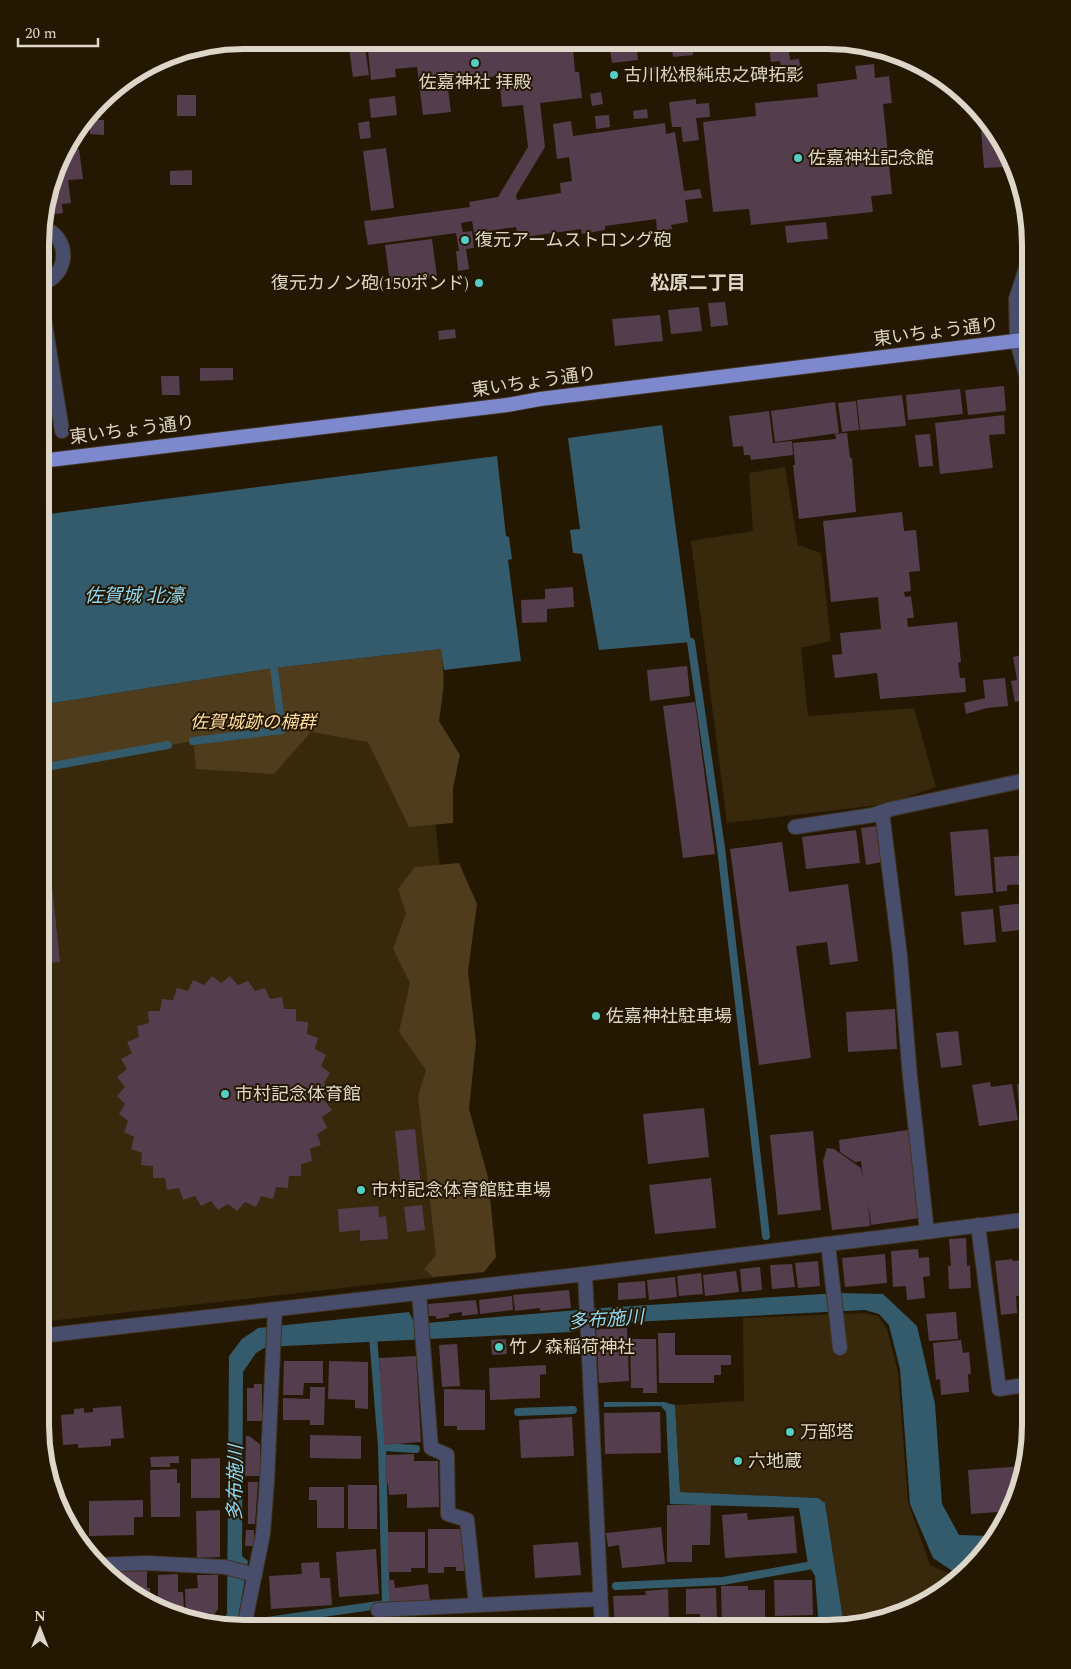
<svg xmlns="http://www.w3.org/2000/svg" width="1071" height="1669" viewBox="0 0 1071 1669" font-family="Spectral,'Noto Sans JP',serif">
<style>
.green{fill:#38280c}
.forest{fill:#4e3c1c}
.water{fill:#335b6c}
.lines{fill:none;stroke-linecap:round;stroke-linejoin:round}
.stream{stroke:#335b6c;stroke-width:8}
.building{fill:#543d4d}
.pedestrian-casing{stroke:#3f331e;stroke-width:16}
.minor-casing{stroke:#3f331e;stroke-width:16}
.trunk-casing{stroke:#3f331e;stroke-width:16}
.pedestrian{stroke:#474d6b;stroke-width:14}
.minor{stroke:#474d6b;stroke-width:14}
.trunk{stroke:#7d88cd;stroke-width:14}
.poi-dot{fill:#55cec5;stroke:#251802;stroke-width:2}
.labels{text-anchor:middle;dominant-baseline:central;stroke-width:4;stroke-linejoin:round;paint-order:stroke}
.poi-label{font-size:18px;fill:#ded6c8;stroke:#251802;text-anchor:start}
.street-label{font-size:18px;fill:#ded6c8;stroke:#251802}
.park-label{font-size:18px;font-style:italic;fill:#fddba1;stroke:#251802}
.neighbourhood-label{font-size:19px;font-weight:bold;fill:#ded6c8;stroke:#251802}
.water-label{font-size:19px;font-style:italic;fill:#8ed6f4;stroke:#251802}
.rim{fill:none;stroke:#ded6c8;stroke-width:6}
</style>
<rect width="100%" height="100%" fill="#251802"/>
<!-- green -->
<g class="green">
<polygon points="785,467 798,545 821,553 831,641 801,648 808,716 914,708 936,787 888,804 727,823 691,541 753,531 749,473"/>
<polygon points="444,670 444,693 421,690 484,1272 40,1322 41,705"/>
<polygon points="864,1313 878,1316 887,1329 898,1372 908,1502 930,1565 958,1578 961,1578 952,1587 906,1613 844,1626 825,1503 818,1498 680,1492 675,1405 744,1401 743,1318"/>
</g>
<!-- forest -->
<g class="forest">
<path d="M 441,649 C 445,674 443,696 439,721 L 460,755 L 453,788 L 453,823 L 409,827 L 368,742 L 311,732 L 274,774 L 196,769 L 193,741 L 41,768 L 41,705 L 274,668 Z"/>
<polygon points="459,863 477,904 468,971 476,1042 469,1109 488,1177 496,1257 484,1272 433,1277 424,1269 436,1255 418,1096 426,1070 399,1032 410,983 393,949 406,913 398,889 415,867"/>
</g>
<!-- water -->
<g class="water">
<polygon points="662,425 691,642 599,650 582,554 573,553 570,530 580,529 568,438"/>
<polygon points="497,456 506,536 509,537 512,559 508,560 521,661 444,670 441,649 274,668 41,705 41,515"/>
<path d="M 839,1293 L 883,1294 L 917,1326 L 935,1404 L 942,1504 L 959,1535 L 989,1536 L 998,1534 C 989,1550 976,1570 957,1574 L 933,1558 L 910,1504 L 900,1369 L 889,1325 L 879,1314 L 865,1310 L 594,1324 L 572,1332 L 266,1347 L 256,1353 L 243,1372 L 242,1556 L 248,1561 L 238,1619 L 232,1627 L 215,1627 L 227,1614 L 229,1356 L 242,1339 L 258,1328 L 409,1312 L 415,1324 L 601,1308 Z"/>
<polygon points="604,1402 664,1402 675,1405 680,1492 818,1498 825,1503 844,1626 819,1629 815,1576 808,1564 799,1508 670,1504 666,1412 661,1406 604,1407"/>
</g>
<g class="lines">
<!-- stream -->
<g class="stream">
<polyline points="691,642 721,848 766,1236"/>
<polyline points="193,741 282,730 274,668"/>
<polyline points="41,768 168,745"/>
<polyline points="518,1412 573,1410"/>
<polyline points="382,1447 416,1449"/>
<polyline points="616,1586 723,1581 818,1564"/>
<polyline points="267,1621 386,1604 382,1447 373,1336"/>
</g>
</g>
<!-- building -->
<g class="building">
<polygon points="348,40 392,40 392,43 365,47 369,75 353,77"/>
<polygon points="403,40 576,41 577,48 573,48 575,72 579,72 582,98 540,103 545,147 516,195 517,200 561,193 560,183 572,181 569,157 557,159 553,124 571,121 573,136 665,123 666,134 675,132 684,191 700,189 702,198 685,200 688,222 671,225 672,229 657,231 656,219 605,226 605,230 582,234 581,229 518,238 516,227 474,233 472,221 461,223 463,232 472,231 474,248 466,249 469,269 458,271 456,251 459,251 456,233 368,245 364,221 470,207 469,202 498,197 528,147 523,105 502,107 499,76 455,81 454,72 446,73 451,112 423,115 417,67 395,69 396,77 371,80 368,51 404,47"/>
<polygon points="609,41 636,41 638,60 612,63"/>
<polygon points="655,41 710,41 711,46 692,48 693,55 673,57 672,51 656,52"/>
<polygon points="719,41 744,41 744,45 719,47"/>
<polygon points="783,42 803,42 803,51 789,52 790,60 799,59 801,72 781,75 780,61 771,62 769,47 783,45"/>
<polygon points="874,64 875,78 889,76 892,103 883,104 892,194 871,196 873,212 751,225 749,209 713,212 703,122 756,116 755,103 818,97 817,84 857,79 855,66"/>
<polygon points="658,66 659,73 645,75 644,67"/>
<polygon points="133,76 133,83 122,83 123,82"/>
<polygon points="601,92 603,104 592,106 590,94"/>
<rect x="177" y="95" width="19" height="21"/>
<polygon points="395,96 397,115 371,118 369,99"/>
<polygon points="696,99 696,104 709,103 710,117 696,118 699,140 683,142 681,127 672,127 669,102"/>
<polygon points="647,109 648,118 634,119 633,111"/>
<polygon points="609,115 610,127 596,129 595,116"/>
<polygon points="980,116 986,116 989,119 1002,143 1004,167 984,168"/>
<polygon points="90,120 104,120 104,135 90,134"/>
<polygon points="369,121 371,138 360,139 358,123"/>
<polygon points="386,148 394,208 371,211 363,151"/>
<polygon points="65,149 65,151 79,149 83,179 68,180 71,203 62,204 63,213 47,215 49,225 42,234 42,217 61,153"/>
<polygon points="192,170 192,185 170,185 170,171"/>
<polygon points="826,222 828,239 787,243 785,226"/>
<polygon points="432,239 437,277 390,283 385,245"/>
<polygon points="725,302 728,325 711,327 708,303"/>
<polygon points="699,307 702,331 671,334 668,310"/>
<polygon points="660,315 663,341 615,346 612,319"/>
<polygon points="455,329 456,338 439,340 438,331"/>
<polygon points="200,368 233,368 233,380 200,381"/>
<polygon points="161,376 179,376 180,395 162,395"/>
<polygon points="1004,386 1006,411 968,415 965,390"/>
<polygon points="960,389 963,414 908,420 906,395"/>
<polygon points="902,395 906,426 860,430 857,400"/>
<polygon points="856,401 859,430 842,432 838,403"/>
<polygon points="835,402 839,433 775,442 771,411"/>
<polygon points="769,411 773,443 792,441 793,455 751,460 750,455 744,455 743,446 733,447 729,416"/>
<polygon points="1004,415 1005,434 989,435 993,468 940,474 935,423"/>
<polygon points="847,433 850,458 852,458 856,512 799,519 793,465 795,465 793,443 836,439 835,434"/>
<polygon points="930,434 933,466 919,467 915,435"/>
<polygon points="902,512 904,531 916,530 920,571 909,572 911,591 904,592 905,597 911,596 914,618 907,618 908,627 957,622 961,662 958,663 960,678 965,678 966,692 880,699 877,673 835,678 832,655 842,654 840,633 881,629 878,597 831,602 823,521"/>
<polygon points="573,587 574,607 547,609 547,622 522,623 521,600 545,599 545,589"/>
<polygon points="1031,648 1031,699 1015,702 1011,681 1017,680 1013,657 1022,655 1021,650"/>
<polygon points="687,666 690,696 650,701 647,670"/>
<polygon points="1005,678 1008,706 987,708 966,714 964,703 985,698 983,680"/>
<polygon points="695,702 715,854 683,858 663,706"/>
<polygon points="1031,814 1031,847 1027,847 1020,816"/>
<polygon points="45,819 60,962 41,964 41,820"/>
<polygon points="877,826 882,862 866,865 861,828"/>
<polygon points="988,829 993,893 955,896 950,832"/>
<polygon points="856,830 860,863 806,869 802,837"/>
<polygon points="782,842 789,892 848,884 858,961 830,965 827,942 796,946 811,1058 759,1065 730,849"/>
<polygon points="1031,855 1031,884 1007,885 1007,891 996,892 994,857"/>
<polygon points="1031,902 1031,929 1002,932 999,906"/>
<polygon points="993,909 996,942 964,945 961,912"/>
<polygon points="1031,959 1031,984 1025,985 1021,961"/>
<polygon points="212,976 221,983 230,976 238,985 248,981 255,991 265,988 270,999 282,997 284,1009 296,1009 296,1021 308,1022 307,1034 318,1038 315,1049 326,1055 321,1066 330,1073 324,1083 332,1092 324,1100 332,1110 322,1117 327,1128 317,1134 321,1145 310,1149 312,1161 301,1164 301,1176 289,1176 288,1188 276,1187 273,1199 261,1196 256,1207 245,1202 237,1211 228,1204 218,1210 211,1201 201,1206 195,1196 183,1200 179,1188 167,1190 165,1178 153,1178 153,1166 141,1165 142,1153 131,1149 134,1137 124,1132 128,1121 119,1114 125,1104 117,1096 125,1087 117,1077 127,1069 121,1059 132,1053 127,1042 139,1037 137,1026 149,1023 148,1011 160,1011 162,999 173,1000 177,988 188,991 193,980 204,985"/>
<polygon points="895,1009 897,1049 848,1052 846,1012"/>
<polygon points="958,1031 962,1065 941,1068 936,1033"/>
<polygon points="990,1082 991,1087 1012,1084 1018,1120 979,1126 972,1085"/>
<polygon points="1031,1082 1031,1118 1020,1119 1017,1084"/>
<polygon points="704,1108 709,1157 648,1164 643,1114"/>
<polygon points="415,1129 422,1197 402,1199 395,1131"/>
<polygon points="908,1130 920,1218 871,1225 868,1201 870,1226 832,1230 823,1161 827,1148 834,1149 861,1168 863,1179 861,1161 855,1162 840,1152 839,1140"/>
<polygon points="813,1131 821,1210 778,1215 770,1135"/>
<polygon points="711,1178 716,1228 655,1234 649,1185"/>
<polygon points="422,1205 425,1230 407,1232 404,1207"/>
<polygon points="378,1206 379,1217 386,1216 388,1239 360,1241 360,1230 339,1232 338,1209"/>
<polygon points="966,1238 967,1266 970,1265 971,1288 949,1289 948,1266 951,1266 949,1239"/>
<polygon points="918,1249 919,1258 929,1257 930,1276 923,1277 925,1298 907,1300 906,1286 893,1287 891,1251"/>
<polygon points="885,1254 887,1283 845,1287 842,1258"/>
<polygon points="1012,1259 1013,1261 1031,1259 1031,1294 1016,1296 1017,1313 1001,1315 995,1261"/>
<polygon points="818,1261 820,1286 798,1288 795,1263"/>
<polygon points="792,1264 795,1287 772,1289 770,1265"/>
<polygon points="760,1267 762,1290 742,1292 740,1269"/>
<polygon points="736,1271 739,1292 705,1296 703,1275"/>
<polygon points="701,1273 703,1294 679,1296 677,1276"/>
<polygon points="675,1277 677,1297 649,1300 647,1280"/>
<polygon points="645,1281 646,1298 618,1300 618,1283"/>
<polygon points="569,1290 571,1308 540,1311 540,1308 515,1311 513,1295"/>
<polygon points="512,1296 513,1310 480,1314 479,1300"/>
<polygon points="476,1300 478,1314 462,1316 462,1312 449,1314 449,1317 436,1319 436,1316 429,1316 428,1304"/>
<polygon points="956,1312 958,1339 929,1341 926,1314"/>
<polygon points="1025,1313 1031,1313 1031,1361 1024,1361 1022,1336 1027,1335"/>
<polygon points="627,1328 629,1381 599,1383 596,1329"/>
<polygon points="658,1333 675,1333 675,1355 731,1355 731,1365 721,1365 721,1375 714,1375 714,1383 659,1383"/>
<polygon points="506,1339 507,1354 492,1355 491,1340"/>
<polygon points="630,1339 656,1339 657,1393 643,1393 643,1388 631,1388"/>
<polygon points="961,1340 963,1353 969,1352 971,1374 968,1374 969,1392 941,1395 940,1379 936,1380 933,1343"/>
<polygon points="457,1344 460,1386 442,1387 439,1345"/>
<polygon points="416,1356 421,1442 384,1445 379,1358"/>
<polygon points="284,1361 323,1361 323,1383 304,1383 303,1395 283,1395"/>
<polygon points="329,1361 368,1362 368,1409 355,1408 355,1400 328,1399"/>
<polygon points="546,1365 546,1374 540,1375 540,1398 490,1400 489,1368"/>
<polygon points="254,1384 262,1384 262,1421 247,1421 247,1388 254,1388"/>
<polygon points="310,1387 325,1387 324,1425 310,1425 310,1420 283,1420 283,1398 310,1399"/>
<polygon points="444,1389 485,1390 485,1430 457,1430 457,1426 444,1426"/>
<polygon points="121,1406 124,1438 111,1439 111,1446 78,1448 78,1444 63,1445 61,1415 74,1414 74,1409 84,1408 84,1413 93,1412 93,1408"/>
<polygon points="40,1408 41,1408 42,1437 40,1426"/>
<polygon points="660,1412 661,1453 605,1454 604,1413"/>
<polygon points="572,1417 574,1456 521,1458 519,1420"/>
<polygon points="310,1435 361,1436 361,1459 310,1458"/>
<polygon points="246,1436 249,1436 260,1444 260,1476 245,1476"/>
<polygon points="414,1454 414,1461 438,1461 439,1507 407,1508 407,1494 389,1495 388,1484 385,1484 385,1455"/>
<polygon points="179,1456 179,1463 170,1463 170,1467 151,1467 150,1457"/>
<polygon points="220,1458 220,1498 191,1498 191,1459"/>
<polygon points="1024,1466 1016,1503 1011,1511 971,1514 968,1470"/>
<polygon points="177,1469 177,1483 180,1483 180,1517 151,1517 150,1470"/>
<polygon points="248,1482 258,1482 255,1524 248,1524"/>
<rect x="348" y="1485" width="29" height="44"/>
<polygon points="309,1487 344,1487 344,1528 317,1528 317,1500 309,1500"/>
<polygon points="143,1500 143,1517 134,1517 134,1535 89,1536 89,1501"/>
<polygon points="667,1505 711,1505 710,1545 692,1545 692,1562 667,1562"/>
<polygon points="220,1510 220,1557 197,1558 196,1511"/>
<polygon points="747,1513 748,1520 794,1516 797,1553 725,1558 722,1515"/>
<polygon points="661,1527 665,1564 622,1568 619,1545 608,1547 606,1533"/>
<polygon points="428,1529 462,1529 462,1550 464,1550 464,1571 456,1571 456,1567 444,1567 444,1573 428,1573"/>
<polygon points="246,1530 254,1530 254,1546 245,1546"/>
<polygon points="388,1532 425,1532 425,1568 411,1568 411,1572 388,1572"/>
<polygon points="578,1542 581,1575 535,1578 533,1545"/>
<polygon points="376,1549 379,1594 339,1597 336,1552"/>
<polygon points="319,1562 320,1578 330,1578 332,1605 271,1609 269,1576 302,1574 301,1563"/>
<polygon points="147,1571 147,1588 150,1588 150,1605 120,1587 104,1572"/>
<polygon points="178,1574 178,1592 183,1592 184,1608 174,1608 174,1616 158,1609 158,1575"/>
<polygon points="197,1575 218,1575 218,1609 209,1622 197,1622 186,1619 185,1589 198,1588"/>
<polygon points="388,1580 394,1580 395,1588 428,1584 430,1601 390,1604"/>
<polygon points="774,1580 812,1580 813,1615 775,1616"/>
<polygon points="721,1586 748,1586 748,1590 765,1590 765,1629 722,1629"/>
<polygon points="716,1588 717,1619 700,1620 700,1614 686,1614 686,1589"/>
<polygon points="668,1589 669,1625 674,1624 674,1629 615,1628 613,1596 646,1595 645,1591"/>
<polygon points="691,1619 691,1629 678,1629 678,1620"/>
<polygon points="366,1621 366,1628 324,1628 324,1622"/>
<polygon points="317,1625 317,1628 282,1627 282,1626"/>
</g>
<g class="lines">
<!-- pedestrian casing -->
<g class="pedestrian-casing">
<g id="pedestrian">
<path d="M 42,283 C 68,276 71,240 46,229"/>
<polyline points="42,305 62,431"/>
</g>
</g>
<!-- minor casing -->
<g class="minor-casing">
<g id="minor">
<polyline points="1031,393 1017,341 1016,299 1031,253"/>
<polyline points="882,812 900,956 910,1077 927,1232"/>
<polyline points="795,827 873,815 891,809 1031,779"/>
<polyline points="978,1225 999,1389 1031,1384"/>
<polyline points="828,1244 840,1348"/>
<polyline points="585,1274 602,1628"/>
<polyline points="419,1293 431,1448 447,1455 448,1514 467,1520 476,1605"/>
<polyline points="40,1336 585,1274 1031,1219"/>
<polyline points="97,1565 146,1563 225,1567 255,1575"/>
<polyline points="378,1610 600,1599"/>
<polyline points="244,1627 263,1534 267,1481 275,1309"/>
</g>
</g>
<!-- trunk casing -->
<g class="trunk-casing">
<polyline id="trunk" points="41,461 507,405 540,399 1031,339"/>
</g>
<!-- pedestrian -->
<use href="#pedestrian" class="pedestrian"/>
<!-- minor -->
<use href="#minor" class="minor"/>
<!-- trunk -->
<use href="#trunk" class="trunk"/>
</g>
<!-- markers -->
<g class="poi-dot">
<circle cx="475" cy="63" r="5"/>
<circle cx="614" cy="75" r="5"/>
<circle cx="798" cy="158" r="5"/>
<circle cx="465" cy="240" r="5"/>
<circle cx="479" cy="283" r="5"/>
<circle cx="596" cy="1016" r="5"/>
<circle cx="225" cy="1094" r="5"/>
<circle cx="361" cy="1190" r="5"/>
<circle cx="499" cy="1347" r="5"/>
<circle cx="790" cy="1432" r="5"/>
<circle cx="738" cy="1461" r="5"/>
</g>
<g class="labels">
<!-- poi labels -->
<g class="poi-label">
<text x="624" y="75">古川松根純忠之碑拓影</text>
<text x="475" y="82" text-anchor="middle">佐嘉神社 拝殿</text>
<text x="808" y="158">佐嘉神社記念館</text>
<text x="475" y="240">復元アームストロング砲</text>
<text x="469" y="283" text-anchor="end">復元カノン砲(150ポンド)</text>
<text x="606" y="1016">佐嘉神社駐車場</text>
<text x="235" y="1094">市村記念体育館</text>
<text x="371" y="1190">市村記念体育館駐車場</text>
<text x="509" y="1347">竹ノ森稲荷神社</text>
<text x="800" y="1432">万部塔</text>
<text x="748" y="1461">六地蔵</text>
</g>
<!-- street labels -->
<g class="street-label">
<text transform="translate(936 332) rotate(-7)">東いちょう通り</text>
<text transform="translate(534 382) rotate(-8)">東いちょう通り</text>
<text transform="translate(132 430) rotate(-7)">東いちょう通り</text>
</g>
<!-- park labels -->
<g class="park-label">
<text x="253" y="722">佐賀城跡の楠群</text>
</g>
<!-- neighbourhood labels -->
<g class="neighbourhood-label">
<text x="698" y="283">松原二丁目</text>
</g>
<!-- water labels -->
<g class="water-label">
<text x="134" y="596">佐賀城 北濠</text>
<text transform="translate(606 1320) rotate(-4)">多布施川</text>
<text transform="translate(236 1483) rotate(-89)">多布施川</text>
</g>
</g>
<!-- crop -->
<path d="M0 0H1071V1669H0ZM244 49H827A195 195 0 0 1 1022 244V1425A195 195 0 0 1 827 1620H244A195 195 0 0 1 49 1425V244A195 195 0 0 1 244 49Z" fill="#251802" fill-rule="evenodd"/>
<path class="rim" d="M244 49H827A195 195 0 0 1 1022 244V1425A195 195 0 0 1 827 1620H244A195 195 0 0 1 49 1425V244A195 195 0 0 1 244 49Z"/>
<!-- north arrow -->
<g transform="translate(40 1629)" stroke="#251802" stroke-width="4" paint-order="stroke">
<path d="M0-4L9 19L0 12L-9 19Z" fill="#ded6c8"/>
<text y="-8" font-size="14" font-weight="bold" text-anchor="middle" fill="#ded6c8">N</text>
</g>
<!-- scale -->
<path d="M18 38v8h80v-8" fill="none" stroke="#ded6c8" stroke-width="2.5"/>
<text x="25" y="38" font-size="15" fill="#ded6c8" stroke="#251802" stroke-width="4" paint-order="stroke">20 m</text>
</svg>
